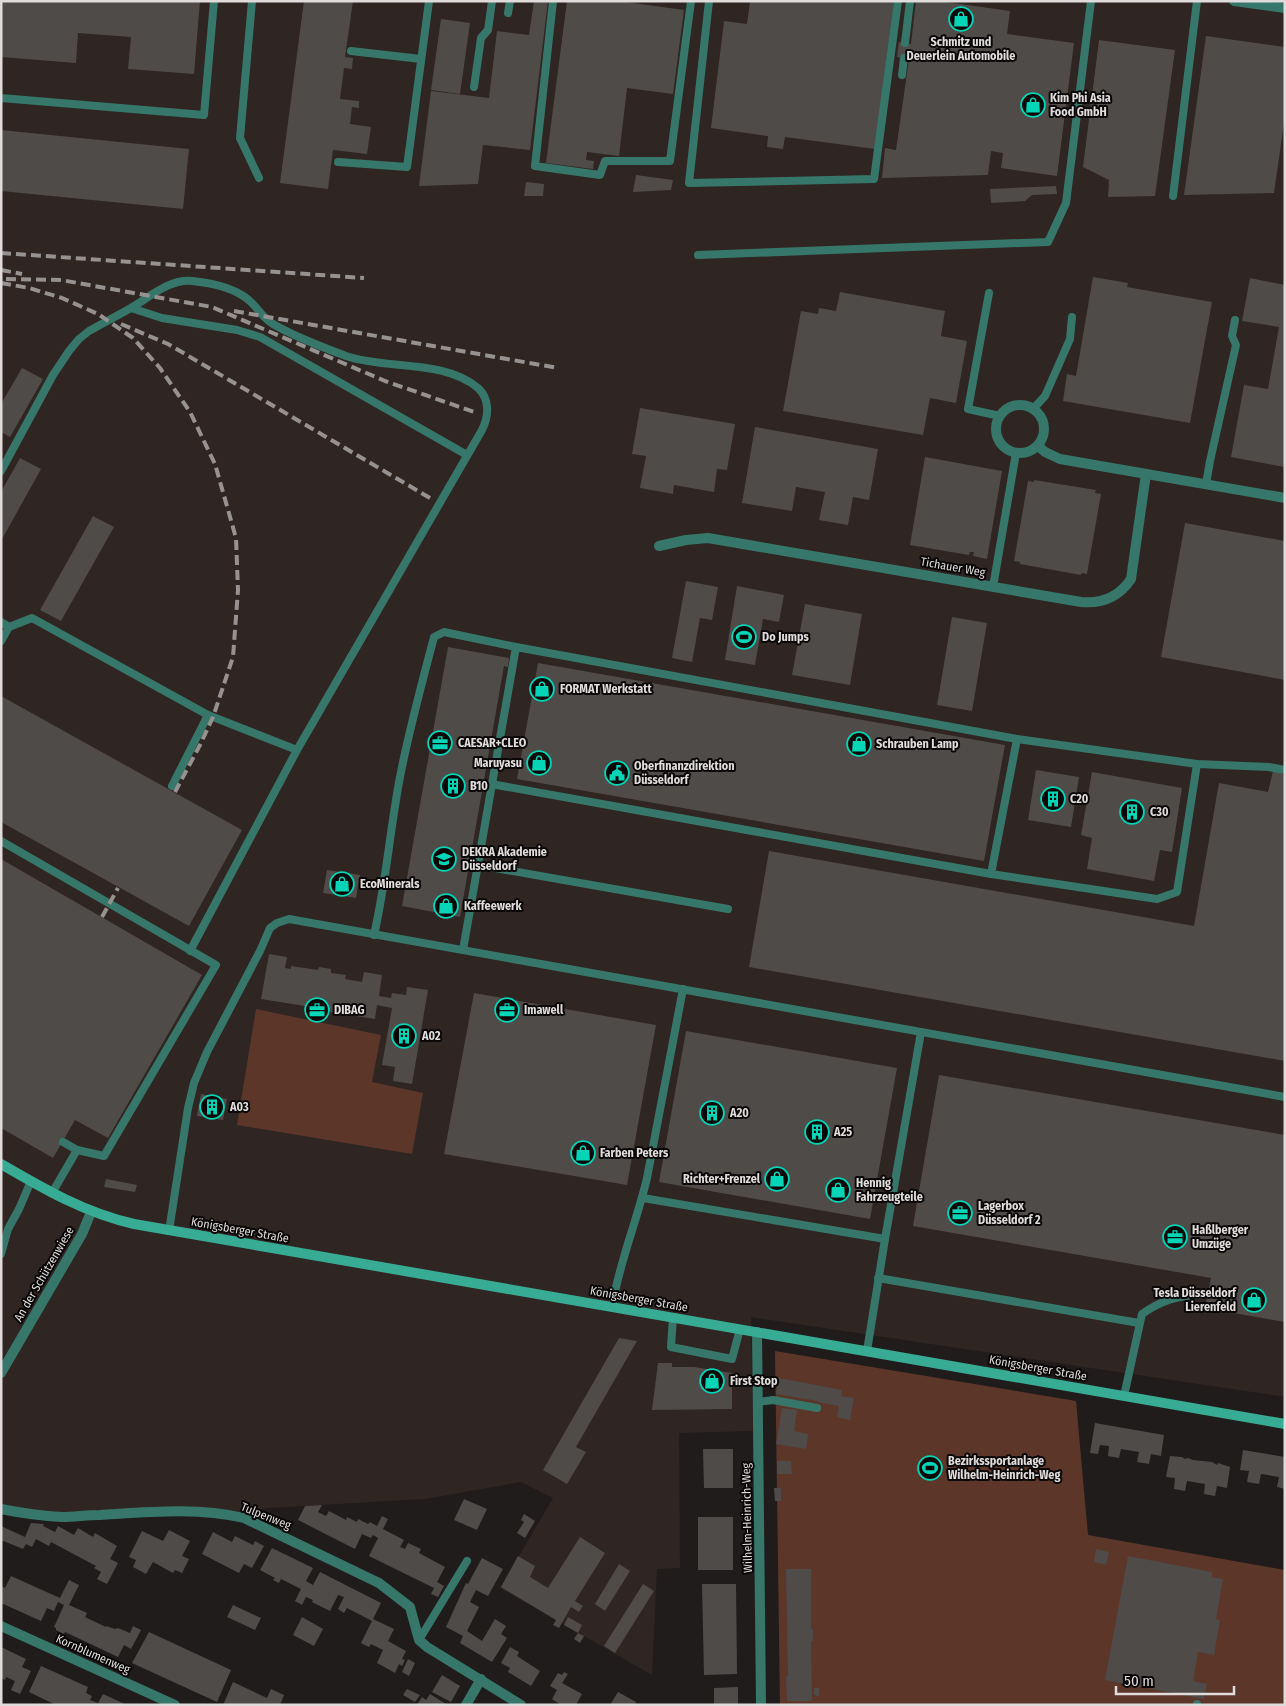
<svg xmlns="http://www.w3.org/2000/svg" width="1286" height="1706" viewBox="0 0 1286 1706" font-family="'Fira Sans Condensed',sans-serif">
<style>
.built{fill:#2f2522}
.green{fill:#5c3629}
.building{fill:#4f4b49}
.lines{fill:none;stroke-linecap:round;stroke-linejoin:round}
.service{stroke:#367769;stroke-width:8}
.minor{stroke:#367769;stroke-width:10}
.tertiary{stroke:#367769;stroke-width:10}
.secondary{stroke:#38ab94;stroke-width:10}
.rail{stroke:#959291;stroke-width:4;stroke-dasharray:10 5;stroke-linecap:butt}
.labels{text-anchor:middle;dominant-baseline:central;stroke-width:4;stroke-linejoin:round;paint-order:stroke}
.poi-label{font-size:12px;font-weight:bold;fill:#dfdcdb;stroke:#090707;text-anchor:start}
.street-label{font-size:12px;fill:#dfdcdb;stroke:#090707}
</style>
<rect width="100%" height="100%" fill="#201c1b"/>
<!-- built -->
<polygon class="built" points="1,1 1285,1 1285,1397 751,1317 753,1431 679,1433 680,1568 657,1569 652,1675 500,1588 553,1498 521,1482 425,1499 268,1508 233,1515 60,1515 1,1506"/>
<!-- green -->
<g class="green">
<polygon points="256,1009 381,1035 372,1082 423,1093 412,1154 237,1125"/>
<polygon points="775,1351 1076,1401 1088,1535 1285,1570 1285,1705 780,1705"/>
</g>
<!-- building -->
<g class="building">
<polygon points="1,1 200,1 194,74 128,69 131,37 78,33 76,63 1,57"/>
<polygon points="304,1 353,1 345,57 353,58 352,69 344,68 340,99 359,101 359,108 352,107 350,124 371,127 367,154 333,150 328,189 280,183"/>
<polygon points="534,1 548,1 530,150 483,145 478,184 419,186 431,91 489,98 497,31 529,35"/>
<polygon points="567,1 619,1 684,10 673,94 627,88 619,156 587,152 586,160 594,161 593,169 546,163"/>
<polygon points="750,1 894,1 875,149 785,137 783,149 767,147 768,136 711,128 724,21 747,24"/>
<polygon points="916,1 939,1 1010,11 1007,34 1074,43 1057,176 1001,168 1003,153 991,151 988,175 882,178 885,148 896,150 909,59 897,57 899,42 911,44"/>
<polygon points="441,19 470,23 460,94 431,90"/>
<polygon points="1206,36 1285,47 1285,116 1274,193 1184,195"/>
<polygon points="1099,40 1175,50 1155,196 1108,197 1109,180 1083,167"/>
<polygon points="1,130 189,149 183,209 1,191"/>
<polygon points="636,175 673,180 671,190 633,192"/>
<polygon points="526,182 544,184 543,196 524,196"/>
<polygon points="1056,186 1057,194 1032,195 1025,201 991,203 990,189"/>
<polygon points="1093,277 1128,283 1127,287 1212,302 1190,423 1063,401 1067,374 1076,376"/>
<polygon points="1250,278 1285,285 1284,467 1231,457 1244,385 1268,389 1279,327 1242,321"/>
<polygon points="840,292 945,311 941,336 967,341 956,403 930,398 923,435 783,411 801,311 818,314 819,308 836,311"/>
<polygon points="22,368 43,379 10,437 1,432 1,404"/>
<polygon points="640,408 735,424 727,470 717,469 714,492 674,485 673,494 640,488 646,456 632,454"/>
<polygon points="755,427 878,449 869,500 853,497 848,525 819,520 825,492 796,487 792,511 742,503"/>
<polygon points="925,457 1002,471 987,559 973,556 974,552 970,552 969,555 910,545"/>
<polygon points="20,458 41,469 1,541 1,492"/>
<polygon points="1034,480 1096,490 1095,493 1101,494 1087,574 1082,573 1081,575 1020,564 1020,562 1014,561 1028,481 1034,482"/>
<polygon points="93,516 114,527 61,621 40,610"/>
<polygon points="1185,523 1285,541 1285,680 1161,657"/>
<polygon points="686,581 718,587 712,620 700,618 692,662 672,658"/>
<polygon points="737,586 784,595 779,622 763,619 755,665 725,660"/>
<polygon points="805,604 862,614 850,685 792,675"/>
<polygon points="952,617 987,623 972,711 937,705"/>
<polygon points="448,647 509,658 508,667 504,666 460,917 402,906"/>
<polygon points="538,663 1005,745 984,861 517,779"/>
<polygon points="1,696 242,830 189,926 1,822"/>
<polygon points="1036,770 1079,777 1071,827 1028,820"/>
<polygon points="1273,771 1285,774 1285,1061 749,967 769,851 1194,926 1219,783 1268,792"/>
<polygon points="1092,772 1182,788 1172,852 1160,850 1154,881 1087,869 1092,838 1081,835"/>
<polygon points="1,859 202,975 108,1138 75,1120 53,1158 1,1128"/>
<polygon points="327,870 360,875 356,898 323,893"/>
<polygon points="269,954 287,957 285,968 291,969 291,966 318,970 319,967 331,969 331,973 346,975 345,979 362,982 364,972 382,975 379,996 391,998 392,993 406,995 407,987 428,990 412,1084 393,1081 395,1067 382,1065 392,1008 377,1005 375,1019 317,1010 310,1009 311,1007 261,999"/>
<polygon points="474,993 656,1025 627,1185 444,1154"/>
<polygon points="686,1031 897,1068 870,1219 659,1182"/>
<polygon points="939,1075 1285,1135 1285,1322 1205,1308 1211,1278 913,1226"/>
<polygon points="201,1094 227,1099 223,1120 197,1116"/>
<polygon points="106,1179 137,1185 135,1192 104,1187"/>
<polygon points="619,1338 637,1341 576,1447 586,1452 567,1484 543,1470"/>
<polygon points="658,1363 672,1363 672,1367 694,1367 732,1373 732,1409 652,1410"/>
<polygon points="779,1378 842,1390 841,1396 854,1398 850,1420 837,1417 839,1406 818,1402 818,1401 776,1394"/>
<polygon points="782,1408 797,1410 794,1431 808,1434 806,1449 776,1444"/>
<polygon points="1095,1423 1164,1435 1161,1456 1151,1454 1149,1464 1137,1462 1139,1452 1121,1449 1119,1458 1108,1456 1109,1446 1100,1445 1098,1454 1090,1453"/>
<polygon points="703,1449 733,1449 733,1488 704,1488"/>
<polygon points="1243,1450 1285,1457 1285,1489 1277,1487 1279,1477 1261,1474 1259,1484 1247,1482 1249,1471 1240,1470"/>
<polygon points="1170,1456 1182,1457 1185,1459 1188,1458 1193,1460 1212,1462 1217,1465 1218,1463 1230,1467 1227,1488 1217,1486 1215,1496 1204,1494 1205,1484 1187,1481 1185,1491 1174,1489 1175,1478 1166,1477"/>
<polygon points="777,1461 791,1461 792,1474 777,1474"/>
<polygon points="774,1488 781,1488 781,1501 775,1501"/>
<polygon points="464,1499 487,1509 477,1530 454,1520"/>
<polygon points="322,1505 318,1512 326,1516 329,1511 346,1520 347,1517 357,1522 358,1519 368,1524 370,1522 377,1526 382,1516 388,1519 383,1529 404,1540 400,1547 405,1549 408,1543 421,1549 419,1553 445,1567 437,1582 444,1586 438,1597 431,1594 434,1588 369,1556 378,1538 373,1535 371,1538 362,1534 355,1549 298,1520 305,1506"/>
<polygon points="524,1514 535,1521 525,1538 517,1533 524,1522 521,1520"/>
<rect x="698" y="1517" width="35" height="53"/>
<polygon points="31,1523 44,1524 43,1526 55,1532 58,1526 74,1535 78,1528 93,1537 95,1533 117,1546 110,1559 118,1563 107,1584 97,1579 101,1572 94,1568 96,1566 51,1542 49,1546 36,1539 32,1547 26,1544 23,1549 1,1540 1,1526 25,1537"/>
<polygon points="169,1530 190,1541 182,1556 189,1559 182,1573 175,1570 173,1573 153,1562 146,1574 133,1567 136,1560 129,1557 142,1531 163,1541"/>
<polygon points="213,1532 232,1542 235,1536 253,1545 255,1541 264,1546 252,1568 244,1564 239,1573 202,1554"/>
<polygon points="580,1537 605,1553 575,1601 583,1606 579,1612 571,1607 559,1628 553,1625 556,1620 501,1587 518,1556 535,1566 530,1577 548,1588"/>
<polygon points="272,1548 313,1568 306,1581 313,1585 320,1572 381,1603 373,1619 394,1629 388,1641 406,1651 402,1659 405,1660 402,1666 399,1664 395,1673 377,1663 383,1650 371,1644 369,1647 361,1643 372,1621 347,1608 344,1613 338,1609 344,1597 338,1595 330,1611 312,1602 313,1600 306,1597 302,1605 295,1601 301,1589 281,1579 279,1583 273,1580 275,1578 260,1570"/>
<polygon points="1096,1549 1109,1552 1106,1565 1094,1562"/>
<polygon points="1128,1556 1212,1572 1212,1577 1223,1579 1216,1619 1220,1620 1214,1655 1198,1652 1193,1681 1207,1684 1204,1699 1105,1680"/>
<polygon points="482,1558 503,1569 488,1596 476,1590 470,1602 479,1607 467,1631 482,1641 495,1619 506,1626 501,1634 507,1638 492,1662 460,1643 463,1636 446,1627 466,1583 468,1584"/>
<polygon points="619,1564 630,1571 605,1611 595,1604"/>
<polygon points="786,1569 811,1569 811,1629 813,1629 813,1641 811,1641 812,1701 787,1701 786,1676 788,1676"/>
<polygon points="11,1576 60,1598 69,1580 79,1585 69,1605 87,1613 85,1617 106,1627 106,1626 115,1629 118,1628 130,1633 133,1626 141,1630 131,1649 124,1645 118,1657 65,1632 64,1634 56,1630 56,1628 54,1627 64,1605 58,1602 54,1611 47,1608 41,1621 1,1603 1,1586 5,1588"/>
<polygon points="643,1584 654,1591 615,1653 604,1646"/>
<polygon points="702,1584 736,1584 737,1674 704,1675"/>
<polygon points="233,1605 261,1618 255,1630 227,1617"/>
<polygon points="302,1617 323,1629 314,1646 293,1635"/>
<polygon points="568,1617 582,1625 578,1633 564,1625"/>
<polygon points="149,1632 231,1670 217,1702 132,1663"/>
<polygon points="578,1633 584,1636 580,1643 574,1639"/>
<polygon points="1,1647 26,1659 22,1667 31,1671 20,1694 11,1690 15,1681 6,1677 5,1680 1,1678"/>
<polygon points="510,1647 519,1652 517,1656 540,1671 531,1686 508,1672 510,1668 501,1663"/>
<polygon points="408,1659 415,1663 409,1676 402,1672"/>
<polygon points="41,1666 88,1687 86,1693 92,1696 90,1700 98,1703 103,1694 127,1705 56,1705 29,1692"/>
<polygon points="564,1672 568,1674 562,1683 582,1694 576,1705 561,1705 552,1699 557,1690 550,1686 558,1673 562,1675"/>
<polygon points="442,1675 460,1686 451,1702 432,1692"/>
<polygon points="233,1682 267,1698 271,1689 284,1695 280,1705 223,1705"/>
<polygon points="738,1687 738,1705 714,1705 714,1688"/>
<polygon points="814,1688 819,1688 819,1696 814,1695"/>
<polygon points="407,1689 420,1695 415,1702 403,1695"/>
<polygon points="618,1692 636,1702 635,1705 610,1705"/>
<polygon points="430,1694 446,1704 446,1705 417,1705 422,1697 426,1700"/>
</g>
<g class="lines">
<!-- service -->
<g class="service">
<polyline points="252,1 240,138 259,178"/>
<polyline points="553,1 535,166 600,175 605,161 670,161 691,1"/>
<polyline points="709,1 689,183 874,179 898,1"/>
<polyline points="508,13 510,1"/>
<polyline points="905,43 910,1"/>
<polyline points="351,51 421,59"/>
<polyline points="902,75 904,58"/>
<polyline points="474,87 481,38 488,30 492,1"/>
<polyline points="1,98 204,115 214,1"/>
<polyline points="338,162 407,167 429,1"/>
<polyline points="1173,196 1197,1"/>
<polyline points="698,255 1048,242 1066,203 1091,1"/>
<polyline points="989,293 968,409 1000,416"/>
<path d="M 131,308 C 150,297 169,279 192,281 C 213,283 237,288 252,303 C 259,310 264,319 273,324 C 295,337 322,347 346,356 C 387,370 443,359 478,388 C 490,399 489,416 482,430 L 297,750 L 190,951"/>
<polyline points="1033,409 1045,396 1070,339 1072,317"/>
<polyline points="1,471 53,375 69,351 79,339 89,331 131,308 162,318 237,330 260,337 467,455"/>
<polyline points="1206,484 1210,461 1236,345 1232,336 1235,320"/>
<polyline points="993,587 1016,453"/>
<polyline points="1,622 9,627 1,641"/>
<polyline points="9,627 32,618 208,715 297,750"/>
<polyline points="491,784 991,874 1157,899 1177,892 1197,764"/>
<polyline points="172,786 208,715"/>
<polyline points="1,841 216,965 104,1156 77,1150"/>
<polyline points="478,865 728,909"/>
<polyline points="991,874 1017,739"/>
<path d="M 374,935 C 386,883 390,829 400,777 C 409,730 422,683 434,637 L 444,632 L 516,647 L 1017,739 L 1197,764 L 1269,767 L 1285,770"/>
<polyline points="463,950 516,647"/>
<polyline points="52,1193 77,1150 63,1142"/>
<polyline points="643,1198 885,1239"/>
<polyline points="169,1231 188,1108 194,1083 207,1052 260,951 270,928 277,923 289,919 1285,1097"/>
<polyline points="1,1254 8,1229 19,1209 31,1181"/>
<polyline points="878,1278 1139,1323"/>
<path d="M 612,1307 C 619,1263 637,1221 647,1178 L 683,989"/>
<polyline points="673,1317 671,1347 732,1359 740,1329"/>
<polyline points="867,1351 885,1239 921,1032"/>
<path d="M 1124,1396 L 1142,1314 C 1160,1301 1178,1295 1200,1295"/>
<polyline points="758,1402 773,1400 817,1408"/>
<polyline points="419,1640 467,1561"/>
<polyline points="1197,1705 1197,1704"/>
</g>
<!-- minor -->
<g class="minor">
<circle cx="1020" cy="429" r="24"/>
<polyline points="1038,446 1045,452 1060,459 1285,498"/>
<path d="M 659,546 L 686,540 L 708,538 L 1081,602 C 1102,604 1119,597 1131,579 L 1146,474"/>
<polyline points="757,1332 761,1705"/>
<polyline points="1,1373 82,1234 91,1212"/>
<path d="M 1,1509 C 21,1513 41,1516 62,1517 C 74,1517 87,1515 100,1515 C 148,1512 197,1507 244,1518 L 379,1583 L 410,1607 L 419,1640 L 427,1647 L 521,1705"/>
<polyline points="1,1626 175,1705"/>
<polyline points="466,1705 481,1679"/>
</g>
<!-- tertiary -->
<polyline class="tertiary" points="1234,1 1285,8"/>
<!-- secondary -->
<path class="secondary" d="M 1,1164 C 44,1189 85,1213 134,1224 L 1285,1424"/>
<!-- rail -->
<g class="rail">
<polyline points="1,253 364,278"/>
<polyline points="1,270 22,274"/>
<polyline points="6,279 61,280 212,307 385,381 477,413"/>
<polyline points="1,283 29,288 62,298 98,314 133,338 160,368 190,412 215,464 236,538 238,590 233,657 213,717 200,745 175,792"/>
<polyline points="234,311 558,368"/>
<polyline points="121,324 168,344 430,498"/>
<polyline points="102,917 118,888"/>
</g>
</g>
<!-- icons -->
<defs>
<g id="shop-ring" transform="scale(1.25)"><circle r="9.5" fill="#090707" stroke="#03d5b6" stroke-width="1.5"/><path d="M-5-2.5h2.3a2.7 3.5 0 0 1 5.4 0H5L5.5 6h-11ZM-1.5-2.5h3a1.5 2.3 0 0 0-3 0Z" fill="#03d5b6"/></g>
<g id="stadium-ring" transform="scale(1.25)"><circle r="9.5" fill="#090707" stroke="#03d5b6" stroke-width="1.5"/><path d="M0-5a6.5 5 0 1 0 0 10a6.5 5 0 1 0 0-10ZM-3.5-1.8h7v3.6h-7Z" fill="#03d5b6"/></g>
<g id="office-ring" transform="scale(1.25)"><circle r="9.5" fill="#090707" stroke="#03d5b6" stroke-width="1.5"/><path d="M-6-3h4V-5.5h4V-3h4V5H-6ZM-1-4.5V-3h2v-1.5ZM-6 0V1H6V0Z" fill="#03d5b6"/></g>
<g id="civic-ring" transform="scale(1.25)"><circle r="9.5" fill="#090707" stroke="#03d5b6" stroke-width="1.5"/><path d="M-.6-6.5H3V-4.5H.6V-3L4-1V1h2V6H-6V1h2V-1L-.6-3ZM-1.2 2.5V6h2.4V2.5Z" fill="#03d5b6"/></g>
<g id="building-ring" transform="scale(1.25)"><circle r="9.5" fill="#090707" stroke="#03d5b6" stroke-width="1.5"/><path d="M-4-6H4V6H1V3H-1V6H-4ZM-2.5-4.3h1.7v1.8h-1.7ZM.8-4.3h1.7v1.8H.8ZM-2.5-1h1.7V.8h-1.7ZM.8-1h1.7V.8H.8Z" fill="#03d5b6"/></g>
<g id="university-ring" transform="scale(1.25)"><circle r="9.5" fill="#090707" stroke="#03d5b6" stroke-width="1.5"/><path d="M0-5L7-2L0 1L-7-2ZM-4 1L0 2.5L4 1V4Q0 6-4 4Z" fill="#03d5b6"/></g>
</defs>
<g fill-rule="evenodd">
<use href="#shop-ring" x="961" y="19"/>
<use href="#shop-ring" x="1033" y="105"/>
<use href="#stadium-ring" x="744" y="637"/>
<use href="#shop-ring" x="542" y="689"/>
<use href="#office-ring" x="440" y="743"/>
<use href="#shop-ring" x="859" y="744"/>
<use href="#shop-ring" x="539" y="763"/>
<use href="#civic-ring" x="617" y="773"/>
<use href="#building-ring" x="453" y="786"/>
<use href="#building-ring" x="1053" y="799"/>
<use href="#building-ring" x="1132" y="812"/>
<use href="#university-ring" x="444" y="859"/>
<use href="#shop-ring" x="342" y="884"/>
<use href="#shop-ring" x="446" y="906"/>
<use href="#office-ring" x="317" y="1010"/>
<use href="#office-ring" x="507" y="1010"/>
<use href="#building-ring" x="404" y="1036"/>
<use href="#building-ring" x="212" y="1107"/>
<use href="#building-ring" x="712" y="1113"/>
<use href="#building-ring" x="817" y="1132"/>
<use href="#shop-ring" x="583" y="1153"/>
<use href="#shop-ring" x="777" y="1179"/>
<use href="#shop-ring" x="838" y="1190"/>
<use href="#office-ring" x="960" y="1213"/>
<use href="#office-ring" x="1175" y="1237"/>
<use href="#shop-ring" x="1254" y="1300"/>
<use href="#shop-ring" x="712" y="1381"/>
<use href="#stadium-ring" x="930" y="1468"/>
</g>
<g class="labels">
<!-- poi labels -->
<g class="poi-label">
<text x="961" y="42" text-anchor="middle">Schmitz und<tspan x="961" dy="14">Deuerlein Automobile</tspan></text>
<text x="1050" y="98">Kim Phi Asia<tspan x="1050" dy="14">Food GmbH</tspan></text>
<text x="762" y="637">Do Jumps</text>
<text x="560" y="689">FORMAT Werkstatt</text>
<text x="458" y="743">CAESAR+CLEO</text>
<text x="876" y="744">Schrauben Lamp</text>
<text x="522" y="763" text-anchor="end">Maruyasu</text>
<text x="634" y="766">Oberfinanzdirektion<tspan x="634" dy="14">Düsseldorf</tspan></text>
<text x="470" y="786">B10</text>
<text x="1070" y="799">C20</text>
<text x="1150" y="812">C30</text>
<text x="462" y="852">DEKRA Akademie<tspan x="462" dy="14">Düsseldorf</tspan></text>
<text x="360" y="884">EcoMinerals</text>
<text x="464" y="906">Kaffeewerk</text>
<text x="334" y="1010">DIBAG</text>
<text x="524" y="1010">Imawell</text>
<text x="422" y="1036">A02</text>
<text x="230" y="1107">A03</text>
<text x="730" y="1113">A20</text>
<text x="834" y="1132">A25</text>
<text x="600" y="1153">Farben Peters</text>
<text x="760" y="1179" text-anchor="end">Richter+Frenzel</text>
<text x="856" y="1183">Hennig<tspan x="856" dy="14">Fahrzeugteile</tspan></text>
<text x="978" y="1206">Lagerbox<tspan x="978" dy="14">Düsseldorf 2</tspan></text>
<text x="1192" y="1230">Haßlberger<tspan x="1192" dy="14">Umzüge</tspan></text>
<text x="1236" y="1293" text-anchor="end">Tesla Düsseldorf<tspan x="1236" dy="14">Lierenfeld</tspan></text>
<text x="730" y="1381">First Stop</text>
<text x="948" y="1461">Bezirkssportanlage<tspan x="948" dy="14">Wilhelm-Heinrich-Weg</tspan></text>
</g>
<!-- street labels -->
<g class="street-label">
<text transform="translate(953 567) rotate(10)">Tichauer Weg</text>
<text transform="translate(240 1230) rotate(10)">Königsberger Straße</text>
<text transform="translate(44 1274) rotate(-60)">An der Schützenwiese</text>
<text transform="translate(639 1299) rotate(10)">Königsberger Straße</text>
<text transform="translate(1038 1368) rotate(10)">Königsberger Straße</text>
<text transform="translate(266 1516) rotate(22)">Tulpenweg</text>
<text transform="translate(747 1518) rotate(-91)">Wilhelm-Heinrich-Weg</text>
<text transform="translate(93 1654) rotate(24)">Kornblumenweg</text>
</g>
</g>
<!-- border -->
<rect width="1286" height="1706" fill="none" stroke="#dfdcdb" stroke-width="5"/>
<!-- scale -->
<path d="M1116 1686v8h118v-8" fill="none" stroke="#dfdcdb" stroke-width="2.5"/>
<text x="1124" y="1686" font-size="15" fill="#dfdcdb" stroke="#090707" stroke-width="4" paint-order="stroke">50 m</text>
</svg>
